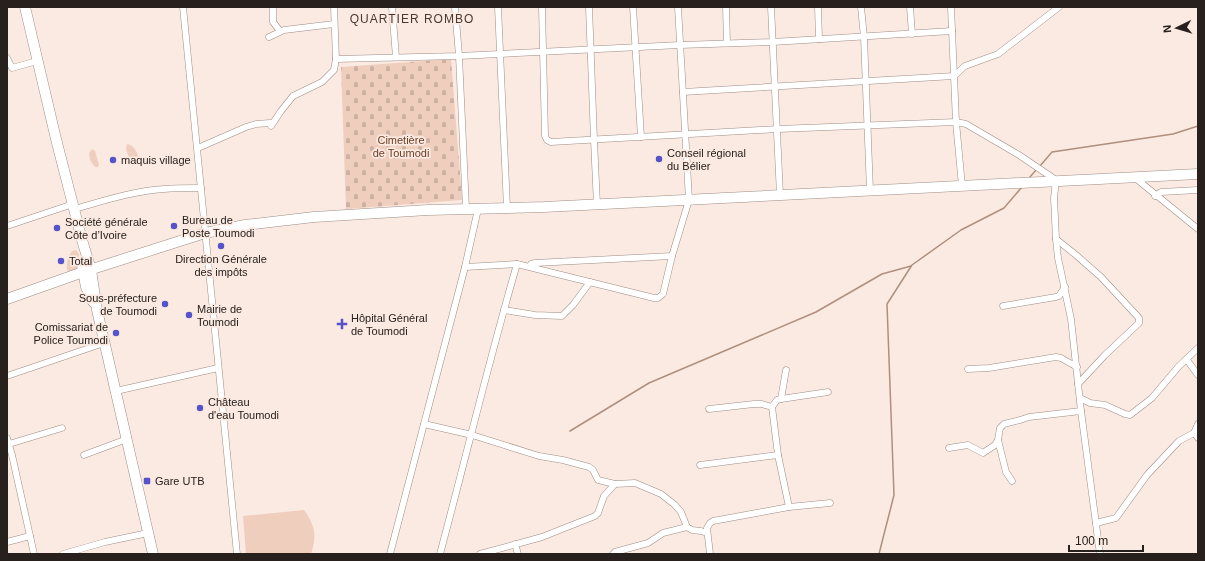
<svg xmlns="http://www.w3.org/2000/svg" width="1205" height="561" viewBox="0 0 1205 561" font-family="Arial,sans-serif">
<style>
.grass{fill:#efcebe}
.cemetery{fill:url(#cemetery-stones)}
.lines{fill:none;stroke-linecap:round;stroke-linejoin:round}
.stream{stroke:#af8f7e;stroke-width:1.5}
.street-casing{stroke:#9d8d85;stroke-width:7}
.primary-casing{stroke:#9d8d85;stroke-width:11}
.street{stroke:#fff;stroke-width:6}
.primary{stroke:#fff;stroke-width:10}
.poi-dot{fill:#5453ca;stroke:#fbeae1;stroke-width:1.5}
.labels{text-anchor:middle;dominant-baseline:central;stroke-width:3.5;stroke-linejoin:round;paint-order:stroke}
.park-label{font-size:11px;fill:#6c3d24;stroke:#fbeae1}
.poi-label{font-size:11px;fill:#27201d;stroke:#fbeae1;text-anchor:start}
.neighbourhood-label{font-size:12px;letter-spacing:1px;fill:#463932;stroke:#fbeae1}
</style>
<defs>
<pattern id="cemetery-stones" width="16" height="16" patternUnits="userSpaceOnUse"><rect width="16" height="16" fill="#efcebe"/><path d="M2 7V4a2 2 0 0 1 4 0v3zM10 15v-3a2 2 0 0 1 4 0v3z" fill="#cdb1a3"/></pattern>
</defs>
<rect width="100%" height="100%" fill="#fbeae1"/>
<!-- grass -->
<g class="grass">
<path d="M 127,144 C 135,145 139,155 139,163 L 129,158 L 126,149 Z"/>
<polygon points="92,149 95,151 99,165 98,167 95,167 90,160 89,153"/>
<path d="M 76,250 L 79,254 L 78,268 L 77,270 L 68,272 C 65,266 68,256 72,251 Z"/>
<path d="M 304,510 C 315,525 317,536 311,554 L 246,554 L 243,516 Z"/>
</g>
<!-- cemetery -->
<polygon class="cemetery" points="451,59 462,200 346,209 341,67"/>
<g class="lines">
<!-- stream -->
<g class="stream">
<polyline points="1040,166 1052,152 1173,134 1198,126"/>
<polyline points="1029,178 1037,169"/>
<polyline points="570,431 649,383 816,312 882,274 911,266"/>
<polyline points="879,554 894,495 887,304 912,265 961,230 1004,208 1022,187"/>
</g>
<!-- street casing -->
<g class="street-casing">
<g id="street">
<polyline points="183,7 237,554"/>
<polyline points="273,7 273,22 280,31"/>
<polyline points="392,7 396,57"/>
<polyline points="455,7 459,56 466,209"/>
<polyline points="498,7 507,208"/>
<polyline points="542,7 545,136 547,140 551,142 778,129 956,122 966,124 1019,155 1056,180 1054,198 1056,239 1058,258 1071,319 1081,411 1100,554"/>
<polyline points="589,7 594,140 597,205"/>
<polyline points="633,7 641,137"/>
<polyline points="726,7 727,43"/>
<polyline points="771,7 780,195"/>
<polyline points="818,7 819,39"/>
<polyline points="861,7 864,37 870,191"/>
<polyline points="910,7 912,34"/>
<polyline points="951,7 956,122 962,186"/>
<polyline points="269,37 284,30 334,24"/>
<polyline points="7,58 12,68 37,61"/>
<polyline points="336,59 459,56 680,45 773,42 952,31"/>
<polyline points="683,92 954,76 965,66 998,54 1059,7"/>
<polyline points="198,148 246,127 256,124 270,123 271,126 281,111 293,96 322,82 334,70 336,59 334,7"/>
<polyline points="1134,177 1198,229"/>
<polyline points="1155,196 1161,192 1198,190"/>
<path d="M 74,209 C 103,201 133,191 164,189 C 176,188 189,188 201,188"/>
<polyline points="7,226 73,204"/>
<polyline points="1056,239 1076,255 1101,277 1139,318 1139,323 1105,355 1078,384"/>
<polyline points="465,267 517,264 654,298 658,298 663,294 672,256 689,200 678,7"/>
<polyline points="530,267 531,264 535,263 672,256"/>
<polyline points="1003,306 1056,297 1059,296 1065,287"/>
<polyline points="504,310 535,315 562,316 573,305 590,282"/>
<polyline points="1187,360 1198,375"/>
<polyline points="968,369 989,368 1056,357 1061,358 1077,367"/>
<polyline points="7,376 104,343"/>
<polyline points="116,391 218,368"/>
<polyline points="1080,398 1090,403 1105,405 1125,414 1130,415 1152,398 1179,366 1198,348"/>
<polyline points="781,399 786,370"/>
<polyline points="709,409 754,404 762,404 772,407"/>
<polyline points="424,424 472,435 539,456 563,460 589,467 593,470 598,480 615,484 635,483 661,494 675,505 681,512 687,527 692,530 701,531 707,533"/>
<polyline points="1198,424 1194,433 1198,438"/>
<polyline points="7,438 12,455 34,554"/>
<polyline points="998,440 1006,472 1012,481"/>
<polyline points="9,444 62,428"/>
<polyline points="949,448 968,445 983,453 995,445 998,440 1000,428 1004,424 1020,420 1029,417 1081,411"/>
<polyline points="84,455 127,439"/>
<polyline points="700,465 778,455"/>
<polyline points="789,507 778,455 772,407 777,400 781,399 828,392"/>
<polyline points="1096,523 1116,518 1147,475 1179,441 1194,433"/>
<polyline points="7,542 30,536"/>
<polyline points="515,544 518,554"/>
<polyline points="63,554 105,542 148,533"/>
<polyline points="390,554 465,267 478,209"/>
<path d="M 440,554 C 466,457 489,360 517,264"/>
<polyline points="480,554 542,537 595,516 598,513 604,496 615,484"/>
<polyline points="613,554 615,552 648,543 663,533 687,527"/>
<polyline points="710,554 707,528 710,523 713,521 789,507 830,503"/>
</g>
</g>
<!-- primary casing -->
<g class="primary-casing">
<g id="primary">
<polyline points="25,7 56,139 82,240 91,270 97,310 153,554"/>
<polyline points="82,265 86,287 93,302"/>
<polyline points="7,299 83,272 205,233 245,225 314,217 428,210 544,207 1198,174"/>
</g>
</g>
<!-- street -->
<use href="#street" class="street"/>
<!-- primary -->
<use href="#primary" class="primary"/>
</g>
<!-- markers -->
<g class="poi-dot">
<circle cx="659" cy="159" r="4"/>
<circle cx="113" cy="160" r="4"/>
<circle cx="174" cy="226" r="4"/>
<circle cx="57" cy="228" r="4"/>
<circle cx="221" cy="246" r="4"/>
<circle cx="61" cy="261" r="4"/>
<circle cx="165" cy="304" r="4"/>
<circle cx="189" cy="315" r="4"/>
<path d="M340 318h4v4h4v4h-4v4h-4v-4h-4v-4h4z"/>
<circle cx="116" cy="333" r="4"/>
<circle cx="200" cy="408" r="4"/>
<rect x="143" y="477" width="8" height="8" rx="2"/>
</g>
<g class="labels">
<!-- park labels -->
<g class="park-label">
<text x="401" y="140">Cimetière<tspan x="401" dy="13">de Toumodi</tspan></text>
</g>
<!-- poi labels -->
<g class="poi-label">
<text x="667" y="153">Conseil régional<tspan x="667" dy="13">du Bélier</tspan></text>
<text x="121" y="160">maquis village</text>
<text x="182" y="220">Bureau de<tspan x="182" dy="13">Poste Toumodi</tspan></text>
<text x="65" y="222">Société générale<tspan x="65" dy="13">Côte d’Ivoire</tspan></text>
<text x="221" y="259" text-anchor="middle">Direction Générale<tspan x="221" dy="13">des impôts</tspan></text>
<text x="69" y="261">Total</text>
<text x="157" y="298" text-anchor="end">Sous-préfecture<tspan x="157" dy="13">de Toumodi</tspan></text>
<text x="197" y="309">Mairie de<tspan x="197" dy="13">Toumodi</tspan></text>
<text x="351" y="318">Hôpital Général<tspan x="351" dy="13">de Toumodi</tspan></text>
<text x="108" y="327" text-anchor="end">Comissariat de<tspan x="108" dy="13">Police Toumodi</tspan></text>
<text x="208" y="402">Château<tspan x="208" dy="13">d'eau Toumodi</tspan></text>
<text x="155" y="481">Gare UTB</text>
</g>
<!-- neighbourhood labels -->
<g class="neighbourhood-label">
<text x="412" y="19">QUARTIER ROMBO</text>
</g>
</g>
<!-- border -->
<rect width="1205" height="561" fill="none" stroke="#27201d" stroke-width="16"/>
<!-- north arrow -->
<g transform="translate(1177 28) rotate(265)" stroke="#fbeae1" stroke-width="3" paint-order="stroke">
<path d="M0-3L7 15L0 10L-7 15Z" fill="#27201d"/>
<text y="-6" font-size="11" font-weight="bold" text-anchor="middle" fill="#27201d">N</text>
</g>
<!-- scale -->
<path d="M1069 545v6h74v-6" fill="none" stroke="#27201d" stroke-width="2"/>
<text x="1075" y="545" font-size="12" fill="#27201d" stroke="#fbeae1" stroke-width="3" paint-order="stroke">100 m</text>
</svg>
